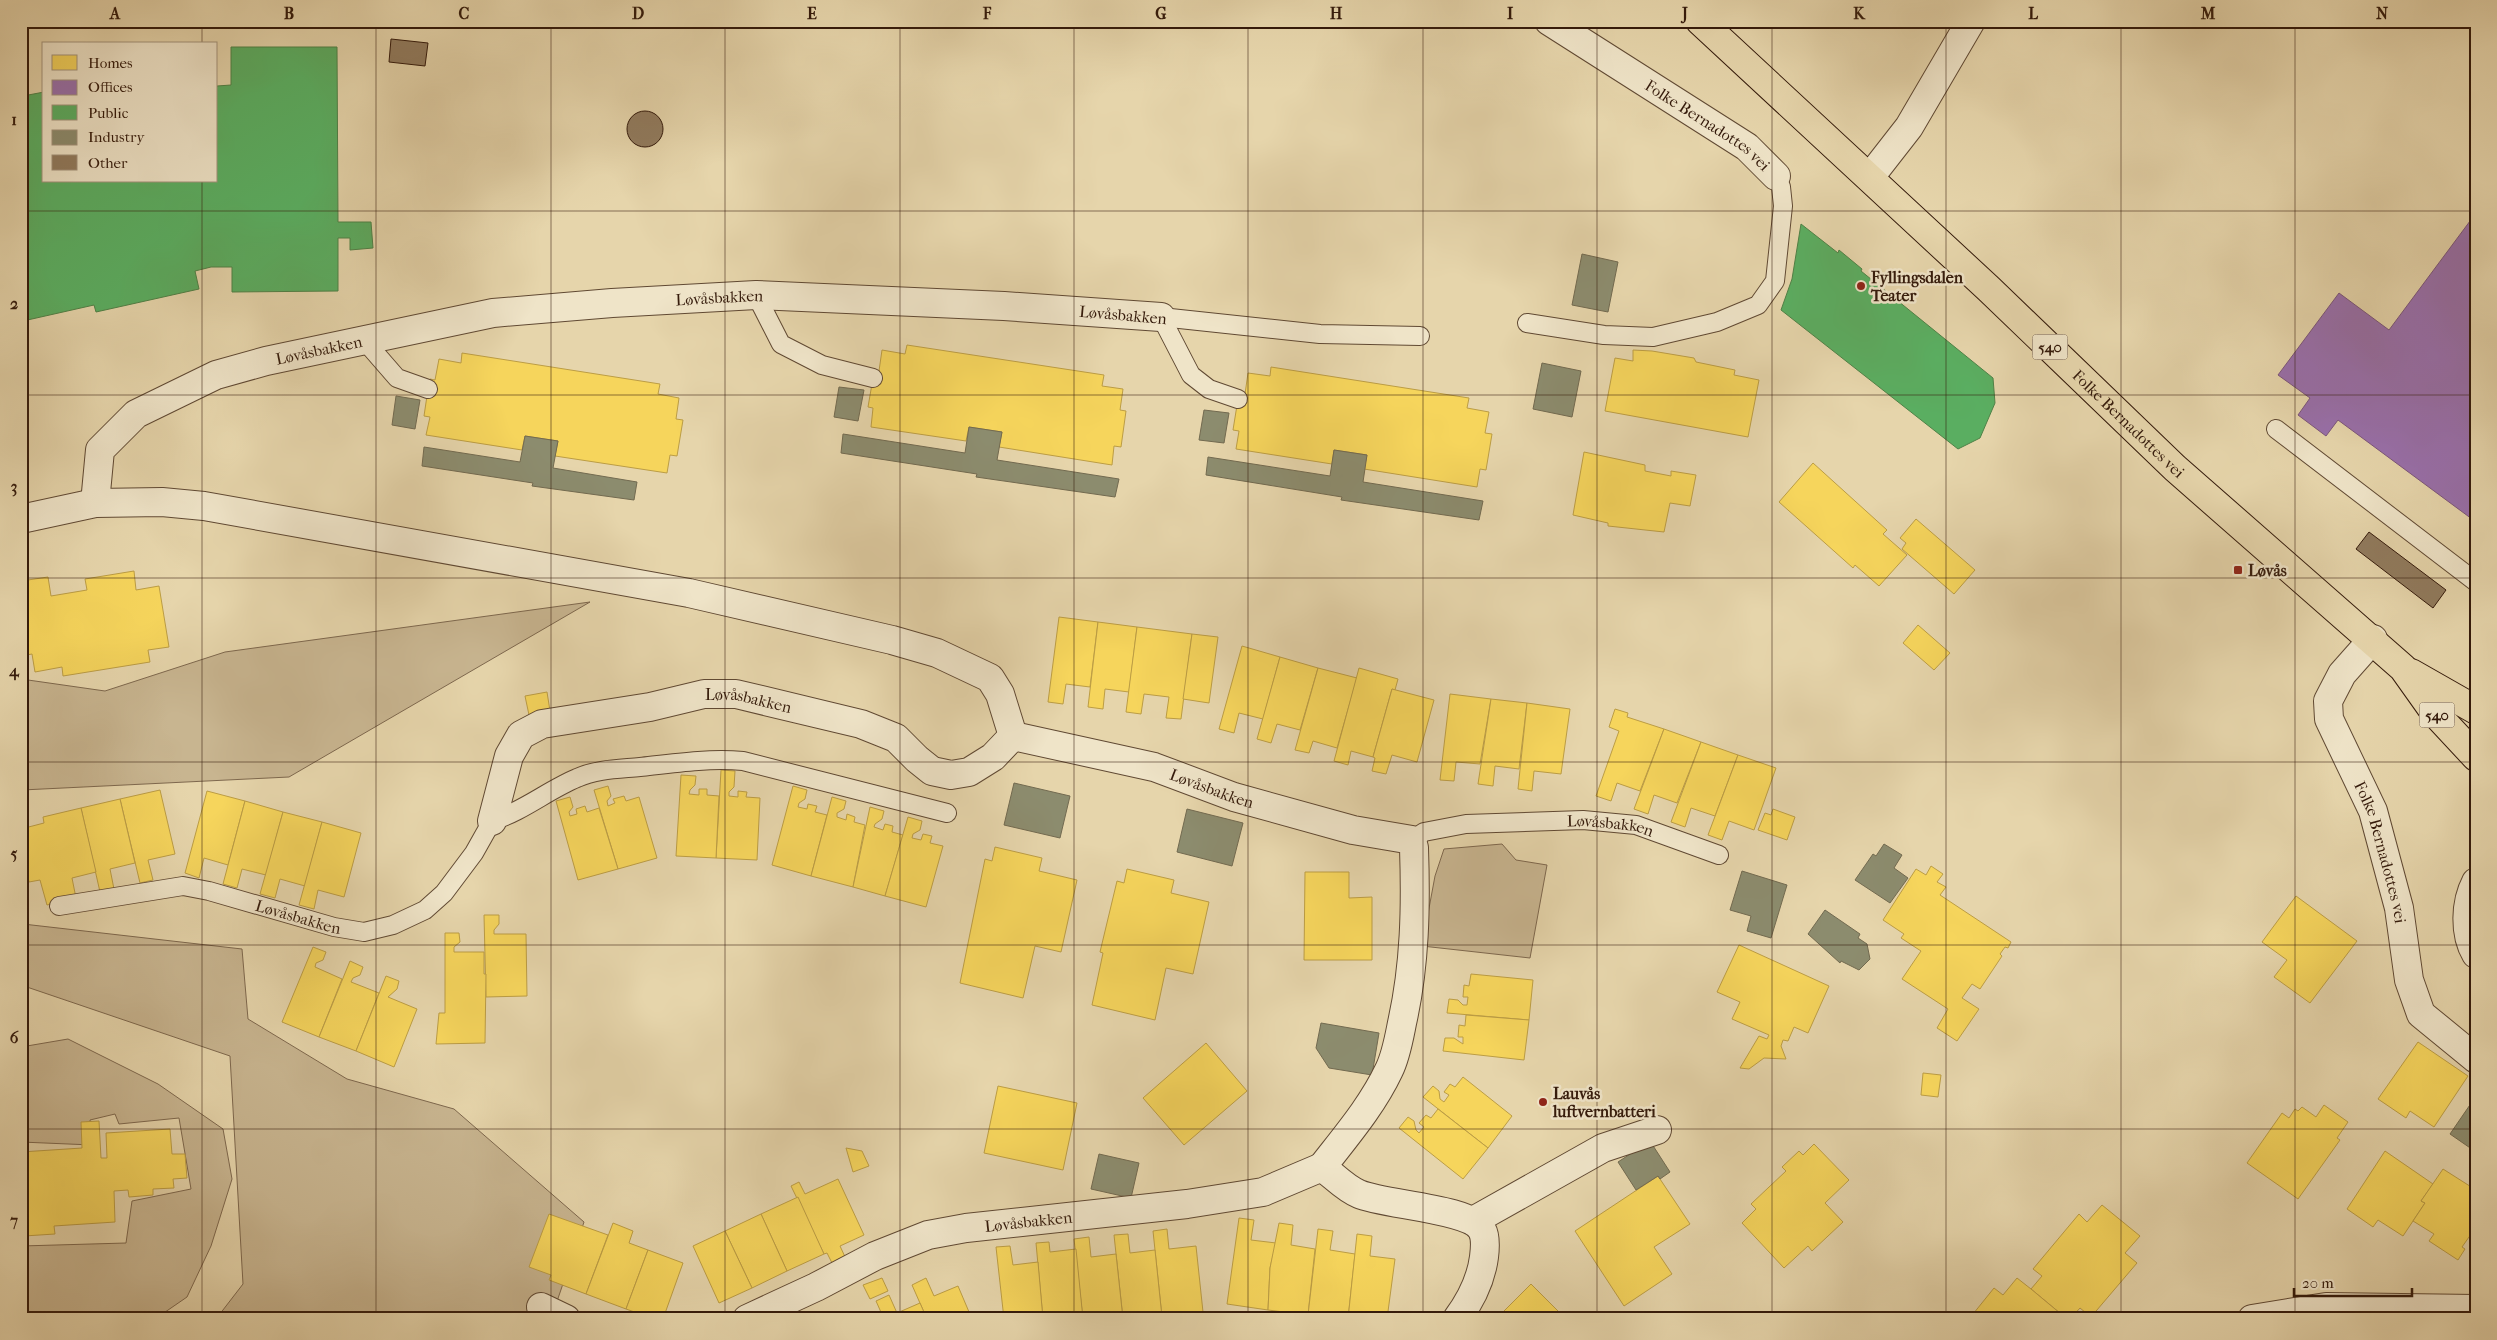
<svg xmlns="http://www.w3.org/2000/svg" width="2497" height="1340" viewBox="0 0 2497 1340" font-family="'IM FELL French Canon',serif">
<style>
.green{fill:#c8b590;stroke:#7e684e}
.homes{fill:#f6d55c;stroke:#bc9d44}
.offices{fill:#9970ab;stroke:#7b567b}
.public{fill:#5aae61;stroke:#4f8247}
.industry{fill:#8c8c6e;stroke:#726a50}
.building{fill:#917b5e;stroke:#341a0b}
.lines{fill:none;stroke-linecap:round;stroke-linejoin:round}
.lane-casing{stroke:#604933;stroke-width:20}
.street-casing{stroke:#604933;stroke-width:30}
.primary-casing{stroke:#341a0b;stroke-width:30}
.lane{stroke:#efe4c8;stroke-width:18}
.street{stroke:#efe4c8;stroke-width:28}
.primary{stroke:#e6d5ab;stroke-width:28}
.grid{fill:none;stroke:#341a0b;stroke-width:1;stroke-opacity:0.55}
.poi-dot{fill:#8f2418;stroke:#efe4c8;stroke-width:2}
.labels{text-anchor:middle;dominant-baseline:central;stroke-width:5;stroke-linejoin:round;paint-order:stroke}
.shield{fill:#efe4c8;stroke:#6c5744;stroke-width:1}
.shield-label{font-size:15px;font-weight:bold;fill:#341a0b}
.street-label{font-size:16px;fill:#341a0b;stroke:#efe4c8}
.poi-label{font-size:16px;font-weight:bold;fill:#341a0b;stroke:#efe4c8;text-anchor:start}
.neatline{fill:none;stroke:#341a0b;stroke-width:2}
.grid-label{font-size:16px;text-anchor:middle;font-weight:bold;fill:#341a0b}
</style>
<rect width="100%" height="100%" fill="#e6d5ab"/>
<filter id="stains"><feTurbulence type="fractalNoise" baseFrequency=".004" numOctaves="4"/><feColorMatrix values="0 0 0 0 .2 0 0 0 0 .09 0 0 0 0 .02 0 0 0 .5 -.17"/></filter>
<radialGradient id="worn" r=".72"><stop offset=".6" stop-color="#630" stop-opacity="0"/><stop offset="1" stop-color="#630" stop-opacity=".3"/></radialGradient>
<!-- green -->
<g class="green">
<polygon points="590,602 289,777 22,790 23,924 242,949 248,1019 347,1079 454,1109 584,1222 551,1319 216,1319 243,1284 230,1056 21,985 21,679 105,691 225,652"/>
<polygon points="1502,844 1516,860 1547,865 1530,958 1422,946 1435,876 1444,849"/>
<polygon points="68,1039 158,1084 223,1129 232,1179 211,1246 187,1297 155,1319 21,1319 21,1246 126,1243 132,1201 191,1189 179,1118 119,1124 115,1114 90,1120 92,1145 21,1142 21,1047"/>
</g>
<!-- homes -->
<g class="homes">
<polygon points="907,345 1104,375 1102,386 1123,389 1120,410 1126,411 1121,447 1114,446 1112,465 999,447 1002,432 969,427 966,441 871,427 873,408 868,407 873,378 874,370 879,371 882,350 905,354"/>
<polygon points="1633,350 1652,351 1694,358 1696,362 1735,370 1734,375 1759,380 1748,437 1605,411 1615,358 1633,361"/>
<polygon points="462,353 660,384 658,394 679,398 676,419 683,420 677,456 670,455 667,473 555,456 558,441 525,436 522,450 426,435 430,417 424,416 428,389 430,379 435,380 439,359 461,363"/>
<polygon points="1271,367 1469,398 1467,408 1489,412 1485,433 1492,434 1486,470 1480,469 1477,487 1364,469 1367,455 1334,450 1332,464 1236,449 1239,431 1233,430 1238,399 1245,394 1248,373 1270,376"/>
<polygon points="1584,452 1645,465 1645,471 1671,476 1671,471 1696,475 1690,506 1670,503 1664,532 1608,526 1608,523 1573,515"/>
<polygon points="1813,463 1887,530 1883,534 1907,555 1879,586 1855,565 1853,568 1779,502"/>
<polygon points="1916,519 1975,570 1954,594 1902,549 1906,543 1900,538"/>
<polygon points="134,571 136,590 159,586 169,647 148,650 150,662 63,676 62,667 35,672 32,654 21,656 21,581 48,577 51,596 87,590 85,579"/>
<polygon points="1059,617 1098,622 1090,687 1066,684 1063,704 1048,702"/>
<polygon points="1098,622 1137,627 1129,692 1105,689 1103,709 1088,707"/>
<polygon points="1918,625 1950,653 1934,670 1903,643"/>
<polygon points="1137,627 1192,634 1181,719 1166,718 1169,697 1144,694 1141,714 1126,712"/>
<polygon points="1192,634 1218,637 1209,703 1183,699"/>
<polygon points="1242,646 1280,657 1263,719 1239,713 1234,733 1219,729"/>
<polygon points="1280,657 1318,668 1300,730 1277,724 1271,743 1257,739"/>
<polygon points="1318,668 1357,678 1337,748 1313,741 1309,753 1295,750"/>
<polygon points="1359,668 1398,679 1395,690 1392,689 1373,757 1351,751 1348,765 1334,761"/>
<polygon points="1392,689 1434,700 1417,762 1392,755 1386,774 1372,771 1375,758 1373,757"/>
<polygon points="547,692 550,711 529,715 525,696"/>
<polygon points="1450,694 1491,699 1480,764 1456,762 1454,781 1440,780"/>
<polygon points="1491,699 1527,703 1519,769 1495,766 1493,786 1478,784"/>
<polygon points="1527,703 1570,709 1561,774 1534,771 1532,791 1518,789"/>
<polygon points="1615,709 1628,713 1627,717 1664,729 1640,791 1617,783 1611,801 1596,796 1619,731 1609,727"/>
<polygon points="1664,729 1701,742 1677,803 1654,795 1648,814 1634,809"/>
<polygon points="1701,742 1738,755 1715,816 1691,808 1685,827 1671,822"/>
<polygon points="1738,755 1776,768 1754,830 1729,821 1722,840 1708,835"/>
<polygon points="721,770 735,771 734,787 729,792 729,796 738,797 738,791 747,792 746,797 760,798 757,860 716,858"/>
<polygon points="681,775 696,776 695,785 690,790 689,794 699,795 699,789 707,789 707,795 719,796 716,858 676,856"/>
<polygon points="608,786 611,796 607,801 608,806 615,803 613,799 624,796 626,801 639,797 657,858 618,869 594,790"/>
<polygon points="793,786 807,790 805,799 799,803 798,807 807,809 808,804 817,806 815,812 827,815 811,876 772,865"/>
<polygon points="160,790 175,854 148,860 153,880 140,883 120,799"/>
<polygon points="207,791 245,801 228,865 204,858 199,878 185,873"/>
<polygon points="570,797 573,807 569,812 570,816 577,814 576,809 585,806 587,812 599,808 618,869 578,880 556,801"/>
<polygon points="832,797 846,801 844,809 837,813 837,817 846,820 847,814 855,817 854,822 865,825 853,887 811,876"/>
<polygon points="120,799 135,863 110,869 114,889 100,892 81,808"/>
<polygon points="245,801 283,812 266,875 242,869 237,888 223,884"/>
<polygon points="870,807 884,811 882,819 875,824 874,827 883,830 885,824 893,826 892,832 903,835 885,896 853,887"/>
<polygon points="81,808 96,872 72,878 76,898 47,905 40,880 29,882 21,847 21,829 44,823 43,817"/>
<polygon points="1773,809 1795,817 1787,840 1758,830 1765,813 1771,815"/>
<polygon points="283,812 322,822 305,886 280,879 275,898 260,894"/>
<polygon points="908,817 922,821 920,830 913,834 912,838 921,840 923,834 932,836 930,843 943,846 926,907 885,896"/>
<polygon points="322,822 361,833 344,897 318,890 314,909 299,905"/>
<polygon points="995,847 1042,858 1039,871 1077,880 1061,952 1035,946 1023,998 960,983 985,859 992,861"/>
<polygon points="1931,866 1943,874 1937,882 1946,887 1940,895 2011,942 2008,948 2005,947 2000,954 2002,956 1980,989 1972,984 1962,998 1979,1009 1957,1041 1937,1028 1948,1009 1902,979 1921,951 1901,938 1904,934 1883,920 1916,869 1926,875"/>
<polygon points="1127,869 1174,880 1171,893 1209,902 1193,974 1166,968 1155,1020 1092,1005 1103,953 1100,952 1117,881 1124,883"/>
<polygon points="1305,872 1349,872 1349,898 1372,897 1372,960 1304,960"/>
<polygon points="2296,896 2357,941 2310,1003 2274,977 2287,960 2262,942"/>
<polygon points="484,915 499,915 499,924 494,930 494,934 526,934 527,996 486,997"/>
<polygon points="445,933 459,933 460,942 454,947 454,952 484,952 484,974 486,974 485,1043 436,1044 439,1013 445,1013"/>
<polygon points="1739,945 1829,986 1808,1033 1794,1027 1788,1041 1783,1040 1781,1046 1786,1059 1764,1058 1749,1069 1740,1068 1759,1036 1767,1039 1769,1035 1732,1019 1740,1002 1717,992"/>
<polygon points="313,947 326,952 323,960 316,963 315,967 342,979 319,1037 282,1022"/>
<polygon points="350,961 363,967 360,975 353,978 351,982 379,993 356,1051 319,1037"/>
<polygon points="1471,974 1533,980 1529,1020 1447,1013 1449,999 1458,1000 1463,1005 1467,1005 1468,997 1463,997 1464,985 1469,986"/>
<polygon points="386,976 399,981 397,989 388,997 417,1009 394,1067 356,1051"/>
<polygon points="1466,1015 1529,1020 1524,1060 1443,1051 1445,1038 1454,1038 1463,1044 1463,1037 1458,1037 1459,1025 1465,1026"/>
<polygon points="2418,1042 2468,1076 2434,1127 2410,1111 2406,1118 2378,1099"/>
<polygon points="1206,1043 1247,1091 1184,1145 1143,1098"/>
<polygon points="1923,1073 1941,1075 1938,1097 1921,1095"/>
<polygon points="1463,1077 1512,1116 1488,1148 1423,1097 1433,1086 1439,1091 1440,1099 1444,1102 1449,1095 1444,1092 1450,1084 1455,1087"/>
<polygon points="998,1086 1077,1103 1063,1170 984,1153"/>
<polygon points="2324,1105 2348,1122 2337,1138 2340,1140 2298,1199 2247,1163 2282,1113 2289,1118 2295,1109 2298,1111 2302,1107 2316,1117"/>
<polygon points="1438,1109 1488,1148 1463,1179 1399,1128 1408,1117 1414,1121 1416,1130 1419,1133 1424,1127 1419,1123 1426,1115 1431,1118"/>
<polygon points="99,1121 101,1158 107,1158 106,1133 170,1129 172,1154 185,1154 187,1178 173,1179 174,1188 153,1189 153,1195 129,1197 128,1190 114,1191 115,1222 54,1226 55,1234 24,1236 24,1227 21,1227 21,1152 82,1148 81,1122"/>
<polygon points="1814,1144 1849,1180 1825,1203 1843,1222 1812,1251 1808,1246 1784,1268 1742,1223 1756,1209 1751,1204 1786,1171 1782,1167 1799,1151 1803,1155"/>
<polygon points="846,1148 862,1151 869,1166 853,1172"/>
<polygon points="2385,1151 2433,1184 2421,1201 2425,1203 2403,1236 2378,1220 2373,1227 2347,1209"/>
<polygon points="2443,1169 2476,1190 2476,1227 2462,1247 2465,1249 2458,1260 2429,1241 2434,1234 2413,1221 2425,1203 2421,1201"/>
<polygon points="1658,1176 1690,1224 1654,1247 1672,1274 1624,1306 1575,1231"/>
<polygon points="838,1179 864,1235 840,1246 846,1259 833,1265 827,1253 824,1254 791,1186 799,1182 805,1194"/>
<polygon points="798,1197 824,1254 787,1271 761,1214"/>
<polygon points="2102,1205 2140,1236 2125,1253 2137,1263 2091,1317 2080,1308 2070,1319 2067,1319 2031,1289 2042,1276 2033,1269 2079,1214 2087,1222"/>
<polygon points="549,1214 608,1235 586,1294 549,1280 551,1275 529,1267"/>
<polygon points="761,1214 787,1271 752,1288 725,1231"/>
<polygon points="1239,1218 1254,1220 1251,1240 1276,1243 1270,1268 1268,1310 1227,1304"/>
<polygon points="613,1223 633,1231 629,1243 648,1250 626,1309 586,1294"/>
<polygon points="1279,1223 1293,1225 1291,1245 1315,1249 1308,1315 1268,1310 1270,1268"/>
<polygon points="1167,1229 1169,1249 1196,1246 1203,1312 1162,1317 1153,1231"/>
<polygon points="1318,1229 1333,1231 1330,1250 1355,1254 1348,1319 1308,1315"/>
<polygon points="725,1231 752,1288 719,1303 693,1246"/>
<polygon points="1128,1234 1130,1253 1155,1250 1162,1317 1123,1319 1114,1235"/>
<polygon points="1357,1234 1372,1236 1370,1256 1395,1259 1387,1319 1348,1319"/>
<polygon points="1089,1237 1091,1257 1116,1254 1123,1319 1083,1319 1074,1239"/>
<polygon points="1049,1242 1050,1252 1076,1249 1083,1319 1043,1319 1036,1243"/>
<polygon points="1010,1246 1013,1265 1038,1262 1043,1319 1004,1319 996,1247"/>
<polygon points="648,1250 683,1263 663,1319 654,1319 626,1309"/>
<polygon points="882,1278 888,1291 870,1299 863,1285"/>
<polygon points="926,1278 934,1296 958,1286 972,1319 927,1319 912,1285"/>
<polygon points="2017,1278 2031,1289 2067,1319 2058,1319 2052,1314 2048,1319 1969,1319 1994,1288 2003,1295"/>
<polygon points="1531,1284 1566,1319 1496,1319"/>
<polygon points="889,1295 897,1313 920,1303 927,1319 884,1319 876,1301"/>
</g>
<!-- offices -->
<polygon class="offices" points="2476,213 2476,522 2338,420 2326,436 2298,415 2310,398 2278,375 2339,293 2389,330"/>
<!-- public -->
<g class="public">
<polygon points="231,47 337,47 338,222 371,222 373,248 350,250 350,238 338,238 338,291 232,292 232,267 211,267 195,271 199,289 96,312 94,305 23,321 25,329 21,329 21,88 23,96 44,92 44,181 216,181 216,88 217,86 231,85"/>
<polygon points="1801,224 1838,253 1839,250 1862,269 1861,271 1993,378 1995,403 1980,438 1958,449 1781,310 1792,279"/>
</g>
<!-- industry -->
<g class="industry">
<polygon points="1582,254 1618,262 1608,312 1572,305"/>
<polygon points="1542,363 1581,371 1572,417 1533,409"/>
<polygon points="839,387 864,390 858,421 834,417"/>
<polygon points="396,396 420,400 415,429 392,425"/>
<polygon points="1204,410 1229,413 1224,443 1199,440"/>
<polygon points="969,427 1002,432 997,460 1119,479 1115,497 976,477 977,474 841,453 843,434 965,453"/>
<polygon points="525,436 558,441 553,468 637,482 634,500 532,486 533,483 422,466 424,447 520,462"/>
<polygon points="1334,450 1367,455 1363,482 1483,501 1479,520 1341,500 1342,497 1206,475 1208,457 1330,476"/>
<polygon points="1014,783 1070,796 1060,838 1004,825"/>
<polygon points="1187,809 1243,823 1232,866 1177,852"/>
<polygon points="1884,844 1902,855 1894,868 1908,878 1890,903 1855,880 1873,854 1876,856"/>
<polygon points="1742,871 1787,885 1771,938 1747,931 1751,916 1730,910"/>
<polygon points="1825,910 1860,934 1858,938 1867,944 1870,959 1859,970 1841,961 1840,963 1808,934"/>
<polygon points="1321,1023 1379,1033 1372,1075 1329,1068 1316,1048"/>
<polygon points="2474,1099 2476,1100 2476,1152 2450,1134"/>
<polygon points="1650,1141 1670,1172 1660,1179 1658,1176 1636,1190 1618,1162"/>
<polygon points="1099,1154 1139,1163 1131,1198 1091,1189"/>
</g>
<!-- building -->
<g class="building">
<polygon points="391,39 428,43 425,66 389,62"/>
<circle cx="645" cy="129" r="18"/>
<polygon points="2369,532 2446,590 2433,608 2356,549"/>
</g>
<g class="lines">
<!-- lane casing -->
<g class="lane-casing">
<g id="lane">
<polyline points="756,295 781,344 822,365 873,378"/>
<polyline points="1161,317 1320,334 1420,336"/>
<polyline points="1161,317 1191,375 1209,389 1238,399"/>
<polyline points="1527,323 1604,335 1653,337 1717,322 1758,305 1775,281 1783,206 1781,187 1776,176"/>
<polyline points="364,340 397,378 428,389"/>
<polyline points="2276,429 2476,582"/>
<path id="s1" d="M 1412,840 L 1424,832 L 1466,824 L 1583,820 L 1636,825 L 1719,855"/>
<path id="s2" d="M 59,906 L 183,886 L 209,891 L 334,927 L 364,932 L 393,925 L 425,910 L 444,893 L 474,853 L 492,821 C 522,812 548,790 577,778 C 596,769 620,769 640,767 C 675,763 709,758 743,761 L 947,813"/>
</g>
</g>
<!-- street casing -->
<g class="street-casing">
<g id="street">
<path id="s3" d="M 1549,21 L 1747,147 L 1776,176"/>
<polyline points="1870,177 1909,127 1971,21"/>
<path id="s4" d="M 95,503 L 100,450 L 136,414 L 216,375 L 266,361 L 493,313 L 612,303 L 756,295 L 1004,306 L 1161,317"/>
<polyline points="21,519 95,503 162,502 204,506 689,593 892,640 937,653 990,678 1000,694 1013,736"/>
<path id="s5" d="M 2373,639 L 2342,674 L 2328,701 L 2329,719 L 2373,811 L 2399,908 L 2409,980 L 2421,1014 L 2476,1059"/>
<path id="s6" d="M 1013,736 L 1154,767 L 1234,797 L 1353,830 L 1412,840 L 1414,848 C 1416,907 1415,965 1402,1023 C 1399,1038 1396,1056 1389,1070 C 1372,1106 1346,1136 1322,1167 C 1334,1176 1346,1189 1359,1194 C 1384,1205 1470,1208 1482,1230 C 1486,1237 1485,1249 1484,1257 C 1481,1280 1471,1300 1457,1319"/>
<path id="s7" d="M 492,821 L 509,756 L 521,735 L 542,724 L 650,707 L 704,694 L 736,694 L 861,724 L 896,738 L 917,759 L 932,771 L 951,775 L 969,772 L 993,757 L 1013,736"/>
<path d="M 2476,882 C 2465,903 2464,934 2476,954"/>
<polyline points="1473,1221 1603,1148 1657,1130"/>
<polyline points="541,1307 566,1319"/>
<path id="s8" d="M 747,1319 L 816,1287 L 875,1256 L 928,1235 L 966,1228 L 1187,1204 L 1263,1192 L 1322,1167"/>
<polyline points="2252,1319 2326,1307 2476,1309"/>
</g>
</g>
<!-- primary casing -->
<g class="primary-casing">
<g id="primary">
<path id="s9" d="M 1700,21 L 1989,289 L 2175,468 L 2403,668 L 2435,713 L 2476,757"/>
<polyline points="2411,673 2476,710"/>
</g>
</g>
<!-- lane -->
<use href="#lane" class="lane"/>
<!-- street -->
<use href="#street" class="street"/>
<!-- primary -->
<use href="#primary" class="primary"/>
</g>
<!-- grid -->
<path class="grid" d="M 202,21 L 202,44M 376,21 L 376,1319M 551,21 L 551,1319M 725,21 L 725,1319M 900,21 L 900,1319M 1074,21 L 1074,1319M 1248,21 L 1248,1319M 1423,21 L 1423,1319M 1597,21 L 1597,1319M 1772,21 L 1772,1319M 1946,21 L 1946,1319M 2121,21 L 2121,1319M 2295,21 L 2295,1319M 202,181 L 202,1319M 21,211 L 2476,211M 21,395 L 2476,395M 21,578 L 2476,578M 21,762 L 2476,762M 21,945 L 2476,945M 21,1129 L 2476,1129"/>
<!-- markers -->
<g class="poi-dot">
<circle cx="1861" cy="286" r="5"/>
<rect x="2233" y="565" width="10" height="10" rx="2.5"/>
<circle cx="1543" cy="1102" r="5"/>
</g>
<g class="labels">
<!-- shield labels -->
<g class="shield">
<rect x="2032.5" y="334.5" width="35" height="25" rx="4"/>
<rect x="2419.5" y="702.5" width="35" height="25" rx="4"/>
</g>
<g class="shield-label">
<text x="2050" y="347">540</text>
<text x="2437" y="715">540</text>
</g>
<!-- street labels -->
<g class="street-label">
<text stroke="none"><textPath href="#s3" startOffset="190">Folke Bernadottes vei</textPath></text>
<text stroke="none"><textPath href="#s4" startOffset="704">Løvåsbakken</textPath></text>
<text transform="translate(1123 315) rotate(5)">Løvåsbakken</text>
<text stroke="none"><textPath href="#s4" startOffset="299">Løvåsbakken</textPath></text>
<text stroke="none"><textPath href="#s9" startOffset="588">Folke Bernadottes vei</textPath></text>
<text stroke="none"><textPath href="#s7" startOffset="325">Løvåsbakken</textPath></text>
<text stroke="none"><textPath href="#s6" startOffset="206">Løvåsbakken</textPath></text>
<text stroke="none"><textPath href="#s1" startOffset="202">Løvåsbakken</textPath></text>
<text stroke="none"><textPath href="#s5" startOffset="239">Folke Bernadottes vei</textPath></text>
<text stroke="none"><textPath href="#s2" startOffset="245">Løvåsbakken</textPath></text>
<text stroke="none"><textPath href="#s8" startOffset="301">Løvåsbakken</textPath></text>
</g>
<!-- poi labels -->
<g class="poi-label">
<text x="1871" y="277">Fyllingsdalen<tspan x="1871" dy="18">Teater</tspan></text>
<text x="2248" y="570">Løvås</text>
<text x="1553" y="1093">Lauvås<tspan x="1553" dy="18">luftvernbatteri</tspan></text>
</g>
</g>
<!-- margin -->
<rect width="2497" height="1340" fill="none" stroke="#e6d5ab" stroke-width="55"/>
<!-- legend -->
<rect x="42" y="42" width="175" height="140" fill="#efe4c8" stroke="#a4937c"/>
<rect x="52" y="55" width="25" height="15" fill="#f6d55c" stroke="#a4937c"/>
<text x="88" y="68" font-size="15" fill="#341a0b">Homes</text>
<rect x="52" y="80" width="25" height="15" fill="#9970ab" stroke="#a4937c"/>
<text x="88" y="92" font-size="15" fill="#341a0b">Offices</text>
<rect x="52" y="105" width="25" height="15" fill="#5aae61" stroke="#a4937c"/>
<text x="88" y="118" font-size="15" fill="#341a0b">Public</text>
<rect x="52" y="130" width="25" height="15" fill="#8c8c6e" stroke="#a4937c"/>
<text x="88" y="142" font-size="15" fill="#341a0b">Industry</text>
<rect x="52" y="155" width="25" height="15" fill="#917b5e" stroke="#a4937c"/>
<text x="88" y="168" font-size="15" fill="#341a0b">Other</text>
<!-- scale -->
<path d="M2294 1288v8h118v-8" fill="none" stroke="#341a0b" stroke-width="2.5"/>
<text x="2302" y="1288" font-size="15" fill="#341a0b" stroke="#efe4c8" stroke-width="4" paint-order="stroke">20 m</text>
<rect x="28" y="28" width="2442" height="1284" class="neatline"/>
<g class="grid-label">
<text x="115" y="19">A</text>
<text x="289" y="19">B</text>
<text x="464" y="19">C</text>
<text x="638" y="19">D</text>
<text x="812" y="19">E</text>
<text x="987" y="19">F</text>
<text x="1161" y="19">G</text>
<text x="1336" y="19">H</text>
<text x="1510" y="19">I</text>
<text x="1685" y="19">J</text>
<text x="1859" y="19">K</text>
<text x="2033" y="19">L</text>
<text x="2208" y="19">M</text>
<text x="2382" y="19">N</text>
<text x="14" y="125">1</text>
<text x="14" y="309">2</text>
<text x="14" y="492">3</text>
<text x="14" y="676">4</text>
<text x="14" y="859">5</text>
<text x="14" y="1043">6</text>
<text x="14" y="1226">7</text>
</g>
<rect width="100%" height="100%" filter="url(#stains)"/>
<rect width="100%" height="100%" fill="url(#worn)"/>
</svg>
